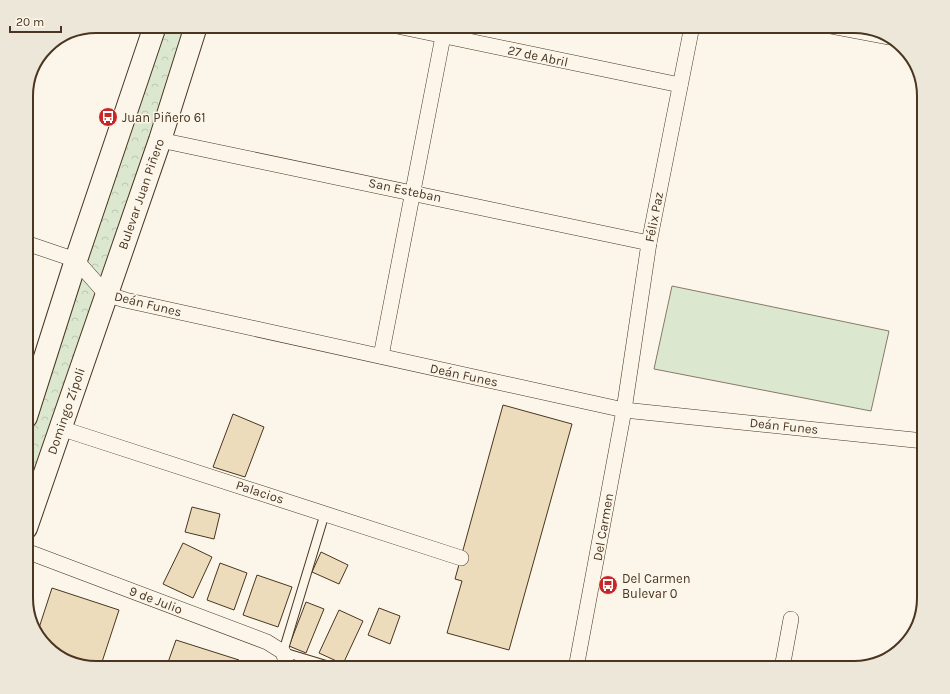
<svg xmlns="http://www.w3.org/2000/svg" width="950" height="694" viewBox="0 0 950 694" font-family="Karla,sans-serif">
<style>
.grass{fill:#dce7d0;stroke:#887966}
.park{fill:url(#park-crowns);stroke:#887966}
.building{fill:#ecdcbc;stroke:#4a3520}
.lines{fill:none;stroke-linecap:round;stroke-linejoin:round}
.service-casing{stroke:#4a3520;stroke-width:10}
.minor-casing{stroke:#4a3520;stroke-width:16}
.secondary-casing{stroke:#4a3520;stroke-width:24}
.service{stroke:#fbf6e9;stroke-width:8}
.minor{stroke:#fbf6e9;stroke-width:15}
.secondary{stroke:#fbf6e9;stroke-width:22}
.labels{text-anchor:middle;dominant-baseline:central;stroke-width:3;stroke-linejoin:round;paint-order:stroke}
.street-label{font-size:13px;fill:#4a3520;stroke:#fbf6e9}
.poi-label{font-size:13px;fill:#4a3520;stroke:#fbf6e9;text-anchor:start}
.rim{fill:none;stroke:#4a3520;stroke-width:2}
</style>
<defs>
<pattern id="park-crowns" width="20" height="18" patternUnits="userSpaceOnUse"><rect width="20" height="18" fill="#dce7d0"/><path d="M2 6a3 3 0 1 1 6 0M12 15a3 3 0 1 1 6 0" fill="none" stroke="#bec7b2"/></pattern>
</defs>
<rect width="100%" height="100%" fill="#fbf6e9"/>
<!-- grass -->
<polygon class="grass" points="672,286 889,331 871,411 654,369"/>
<!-- park -->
<polygon class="park" points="155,26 196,26 26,528 26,417"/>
<!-- building -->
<g class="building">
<polygon points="503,405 572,424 509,650 447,633 462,581 455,579"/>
<polygon points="233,414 264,427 245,477 213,467"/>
<polygon points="192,507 220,514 214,539 185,532"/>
<polygon points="183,543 212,557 193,598 163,584"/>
<polygon points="321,552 348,565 339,584 312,572"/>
<polygon points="220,563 247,573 234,610 207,600"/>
<polygon points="257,575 292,587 278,627 243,615"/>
<polygon points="52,588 119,610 100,668 53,654 37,634"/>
<polygon points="306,602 324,609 306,653 289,646"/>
<polygon points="379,608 400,616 390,644 368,635"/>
<polygon points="339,610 363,621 343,664 319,653"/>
<polygon points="176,640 239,660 237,668 166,668"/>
</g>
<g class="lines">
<!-- service casing -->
<g class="service-casing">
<polyline id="service" points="325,513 283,652 336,668"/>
</g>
<!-- minor casing -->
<g class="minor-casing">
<g id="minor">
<polyline points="397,26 680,85"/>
<polyline points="830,26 888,37"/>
<polyline points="160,140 649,243"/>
<polyline points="26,243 76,260 106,294 125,300 624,410 924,441"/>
<polyline points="381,356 445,26"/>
<polyline points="60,428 461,558"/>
<polyline points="26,551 267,642 283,652 288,668"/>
<polyline points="576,668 624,410 649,243 692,26"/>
<polyline points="782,668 791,619"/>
</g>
</g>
<!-- secondary casing -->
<g class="secondary-casing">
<g id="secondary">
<polyline points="26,417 76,260 155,26"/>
<polyline points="26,528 160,140 196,26"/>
</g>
</g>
<!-- service -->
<use href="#service" class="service"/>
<!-- minor -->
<use href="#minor" class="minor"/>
<!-- secondary -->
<use href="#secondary" class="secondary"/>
</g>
<!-- icons -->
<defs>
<g id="bus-disc" transform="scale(1)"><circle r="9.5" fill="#c62828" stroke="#fbf6e9"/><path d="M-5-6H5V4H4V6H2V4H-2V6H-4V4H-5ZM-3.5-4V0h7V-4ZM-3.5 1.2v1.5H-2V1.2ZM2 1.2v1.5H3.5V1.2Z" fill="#fff"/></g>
</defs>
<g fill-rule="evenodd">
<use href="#bus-disc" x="108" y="117"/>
<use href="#bus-disc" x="608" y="585"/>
</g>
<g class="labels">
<!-- street labels -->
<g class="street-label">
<text transform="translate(538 56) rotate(12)">27 de Abril</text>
<text transform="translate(405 190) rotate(12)">San Esteban</text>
<text transform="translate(141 194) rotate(-71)">Bulevar Juan Piñero</text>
<text transform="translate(654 217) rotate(-79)">Félix Paz</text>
<text transform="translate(148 304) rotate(14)">Deán Funes</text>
<text transform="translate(464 375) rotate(12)">Deán Funes</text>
<text transform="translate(66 411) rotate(-71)">Domingo Zípoli</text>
<text transform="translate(784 426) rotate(6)">Deán Funes</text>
<text transform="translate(260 492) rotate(18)">Palacios</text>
<text transform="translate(603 527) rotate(-80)">Del Carmen</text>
<text transform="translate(156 600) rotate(21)">9 de Julio</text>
</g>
<!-- poi labels -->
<g class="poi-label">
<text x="122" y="117">Juan Piñero 61</text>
<text x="622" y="578">Del Carmen<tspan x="622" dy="15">Bulevar 0</tspan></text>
</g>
</g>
<!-- crop -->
<path d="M0 0H950V694H0ZM96 33H854A63 63 0 0 1 917 96V598A63 63 0 0 1 854 661H96A63 63 0 0 1 33 598V96A63 63 0 0 1 96 33Z" fill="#ede7d9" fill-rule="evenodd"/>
<path class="rim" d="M96 33H854A63 63 0 0 1 917 96V598A63 63 0 0 1 854 661H96A63 63 0 0 1 33 598V96A63 63 0 0 1 96 33Z"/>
<!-- scale -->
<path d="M10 26v6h51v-6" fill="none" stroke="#4a3520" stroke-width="2"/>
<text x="16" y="26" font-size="12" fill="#4a3520" stroke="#fbf6e9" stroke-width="3" paint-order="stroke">20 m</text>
</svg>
